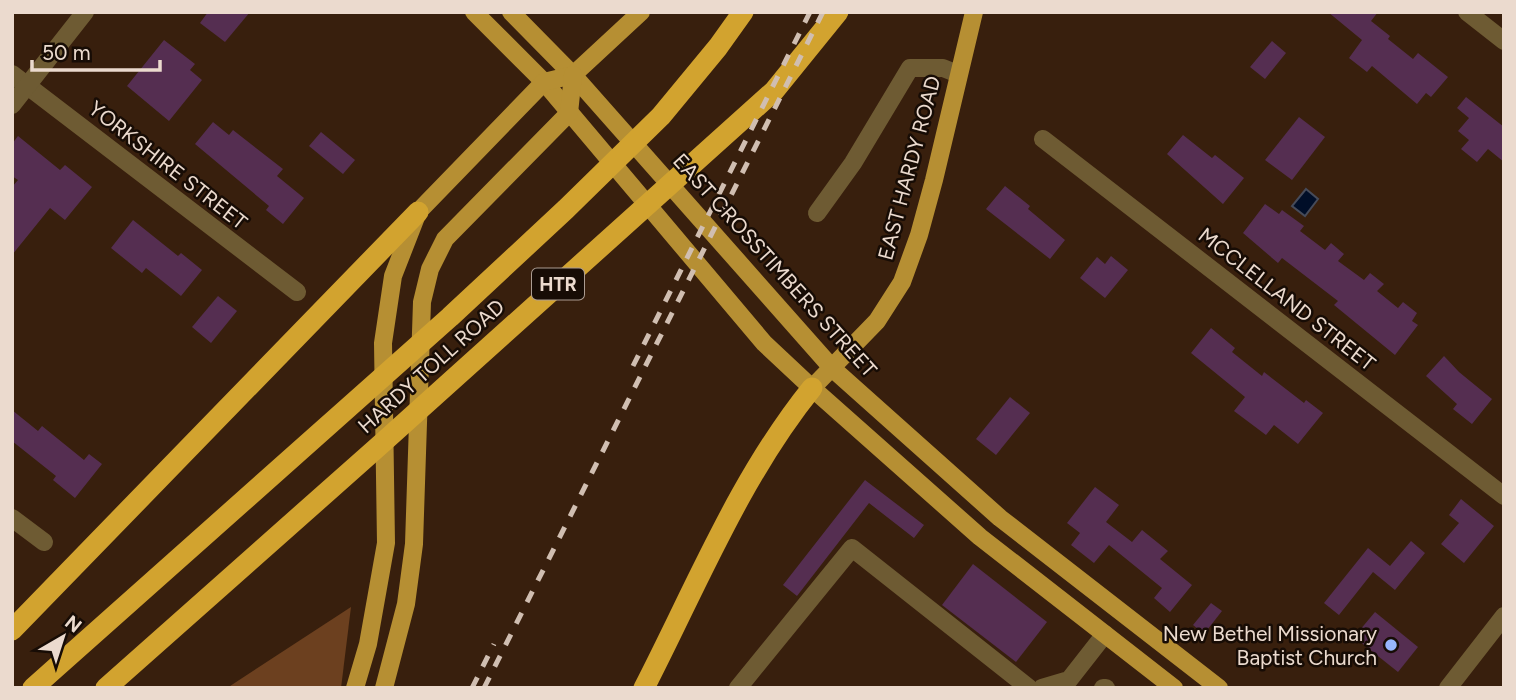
<svg xmlns="http://www.w3.org/2000/svg" width="1516" height="700" viewBox="0 0 1516 700" font-family="Figtree,sans-serif">
<style>
.forest{fill:#6c401f}
.water{fill:#000e28;stroke:#464b5a;stroke-width:2}
.building{fill:#552e51}
.lines{fill:none;stroke-linecap:round;stroke-linejoin:round}
.minor{stroke:#6e5b33;stroke-width:18}
.major{stroke:#b68f33;stroke-width:18}
.highway{stroke:#d2a32f;stroke-width:21}
.rail{stroke:#d0beb1;stroke-width:5;stroke-dasharray:12 12;stroke-linecap:butt}
.poi-dot{fill:#97b6fd;stroke:#170c05;stroke-width:2.5}
.labels{text-anchor:middle;dominant-baseline:central;stroke-width:5;stroke-linejoin:round;paint-order:stroke}
.shield{fill:#170c05;stroke:#ab9c92;stroke-width:2}
.shield-label{font-size:19px;font-weight:bold;fill:#ebdace}
.street-label{font-size:21px;fill:#ebdace;stroke:#170c05}
.poi-label{font-size:21px;fill:#ebdace;stroke:#170c05;text-anchor:end}
</style>
<rect width="100%" height="100%" fill="#381f0d"/>
<!-- forest -->
<polygon class="forest" points="351,607 341,688 227,688"/>
<!-- water -->
<polygon class="water" points="1306,189 1318,199 1305,216 1292,206"/>
<!-- building -->
<g class="building">
<polygon points="208,12 250,12 225,42 200,23"/>
<polygon points="1328,12 1378,12 1371,21 1390,36 1388,39 1413,59 1418,53 1448,77 1431,97 1426,93 1417,104 1372,66 1367,72 1349,58 1362,40"/>
<polygon points="164,40 195,64 190,70 202,80 169,121 127,86"/>
<polygon points="1272,41 1286,53 1265,79 1250,67"/>
<polygon points="1466,97 1504,127 1504,162 1488,149 1477,162 1461,149 1469,140 1458,131 1469,118 1457,108"/>
<polygon points="1299,117 1325,137 1292,180 1265,160"/>
<polygon points="213,122 229,135 233,130 283,169 277,176 304,198 283,224 266,210 269,206 195,144"/>
<polygon points="321,132 355,160 343,174 309,146"/>
<polygon points="1183,135 1212,158 1215,155 1244,178 1223,204 1167,154"/>
<polygon points="18,136 60,170 65,165 92,187 65,220 50,208 12,255 12,187 18,180 12,176 12,144"/>
<polygon points="1005,186 1030,206 1028,209 1065,240 1050,259 986,209"/>
<polygon points="1265,204 1279,214 1282,210 1304,226 1300,231 1325,250 1331,243 1344,254 1338,261 1364,280 1370,273 1384,284 1377,291 1398,308 1403,302 1417,313 1412,321 1418,325 1395,355 1334,305 1338,301 1282,258 1278,263 1243,233"/>
<polygon points="133,220 178,256 181,253 202,270 181,296 146,268 142,273 111,248"/>
<polygon points="1111,256 1128,270 1105,298 1080,278 1097,257 1105,264"/>
<polygon points="218,296 237,311 211,343 192,327"/>
<polygon points="1211,328 1235,348 1232,352 1262,376 1264,372 1304,403 1306,400 1323,413 1298,444 1274,425 1266,435 1234,411 1245,397 1191,353"/>
<polygon points="1444,356 1459,372 1492,399 1472,424 1453,409 1457,404 1426,376"/>
<polygon points="1010,397 1030,413 996,455 976,439"/>
<polygon points="12,410 38,431 42,426 84,460 89,454 102,464 75,498 53,480 56,476 12,441"/>
<polygon points="865,480 924,525 914,538 869,503 797,596 783,585"/>
<polygon points="1095,487 1119,505 1106,522 1132,542 1142,530 1168,551 1160,559 1192,585 1170,612 1154,598 1162,588 1109,545 1094,563 1071,545 1080,533 1067,523"/>
<polygon points="1461,499 1494,526 1464,563 1441,544 1459,523 1449,515"/>
<polygon points="1411,541 1425,553 1395,590 1373,572 1339,615 1324,603 1368,548 1390,566"/>
<polygon points="973,564 1047,622 1016,662 942,605"/>
<polygon points="1211,603 1222,611 1204,634 1193,625"/>
<polygon points="1375,612 1418,647 1398,672 1354,637"/>
</g>
<g class="lines">
<!-- minor -->
<g class="minor">
<polyline points="1467,12 1504,41"/>
<polyline points="12,74 297,292"/>
<polyline points="12,105 85,12"/>
<polyline points="1043,139 1504,496"/>
<polyline points="817,213 853,163 910,68 943,68 958,74"/>
<polyline points="12,518 44,542"/>
<polyline points="738,688 852,548 1029,688"/>
<polyline points="1042,688 1069,680 1105,634"/>
<polyline points="1103,688 1106,688"/>
<polyline points="1448,688 1504,616"/>
</g>
<!-- major -->
<g class="major">
<polyline points="474,12 544,82 764,343 812,388 980,537 1174,688"/>
<polyline points="511,12 573,75 833,369 1000,518 1219,688"/>
<polyline points="812,388 877,321 902,282 919,235 934,180 974,12"/>
<polyline points="355,688 368,644 386,543 383,343 393,276 418,212 544,82 573,75 641,12"/>
<polyline points="384,688 406,604 414,544 422,302 430,269 445,239 569,113 573,75"/>
</g>
<!-- highway -->
<g class="highway">
<polyline points="12,630 418,212"/>
<polyline points="33,688 450,317 566,209 661,116 718,47 743,12"/>
<polyline points="106,688 380,445 774,91 838,12"/>
<path d="M 644,688 C 696,587 740,477 812,388"/>
</g>
<!-- rail -->
<g class="rail">
<polyline points="633,366 810,12"/>
<polyline points="472,688 494,644"/>
<polyline points="484,688 823,12"/>
</g>
</g>
<!-- markers -->
<circle class="poi-dot" cx="1391" cy="645" r="7"/>
<g class="labels">
<!-- shield labels -->
<rect class="shield" x="532" y="268.5" width="52" height="31" rx="5"/>
<g class="shield-label">
<text x="558" y="284">HTR</text>
</g>
<!-- street labels -->
<g class="street-label">
<text transform="translate(168 165) rotate(38)">YORKSHIRE STREET</text>
<text transform="translate(909 168) rotate(-75)">EAST HARDY ROAD</text>
<text transform="translate(775 265) rotate(48)">EAST CROSSTIMBERS STREET</text>
<text transform="translate(1287 299) rotate(38)">MCCLELLAND STREET</text>
<text transform="translate(431 366) rotate(-42)">HARDY TOLL ROAD</text>
</g>
<!-- poi labels -->
<g class="poi-label">
<text x="1377" y="633">New Bethel Missionary<tspan x="1377" dy="24">Baptist Church</tspan></text>
</g>
</g>
<!-- border -->
<rect width="1516" height="700" fill="none" stroke="#ebdace" stroke-width="28"/>
<!-- north arrow -->
<g transform="translate(63 637) rotate(39)" stroke="#170c05" stroke-width="5" paint-order="stroke">
<path d="M0-5L12 26L0 18L-12 26Z" fill="#ebdace"/>
<text y="-10" font-size="19" font-weight="bold" text-anchor="middle" fill="#ebdace">N</text>
</g>
<!-- scale -->
<path d="M32 60v10h128v-10" fill="none" stroke="#ebdace" stroke-width="3.5"/>
<text x="42" y="60" font-size="21" fill="#ebdace" stroke="#170c05" stroke-width="5" paint-order="stroke">50 m</text>
</svg>
